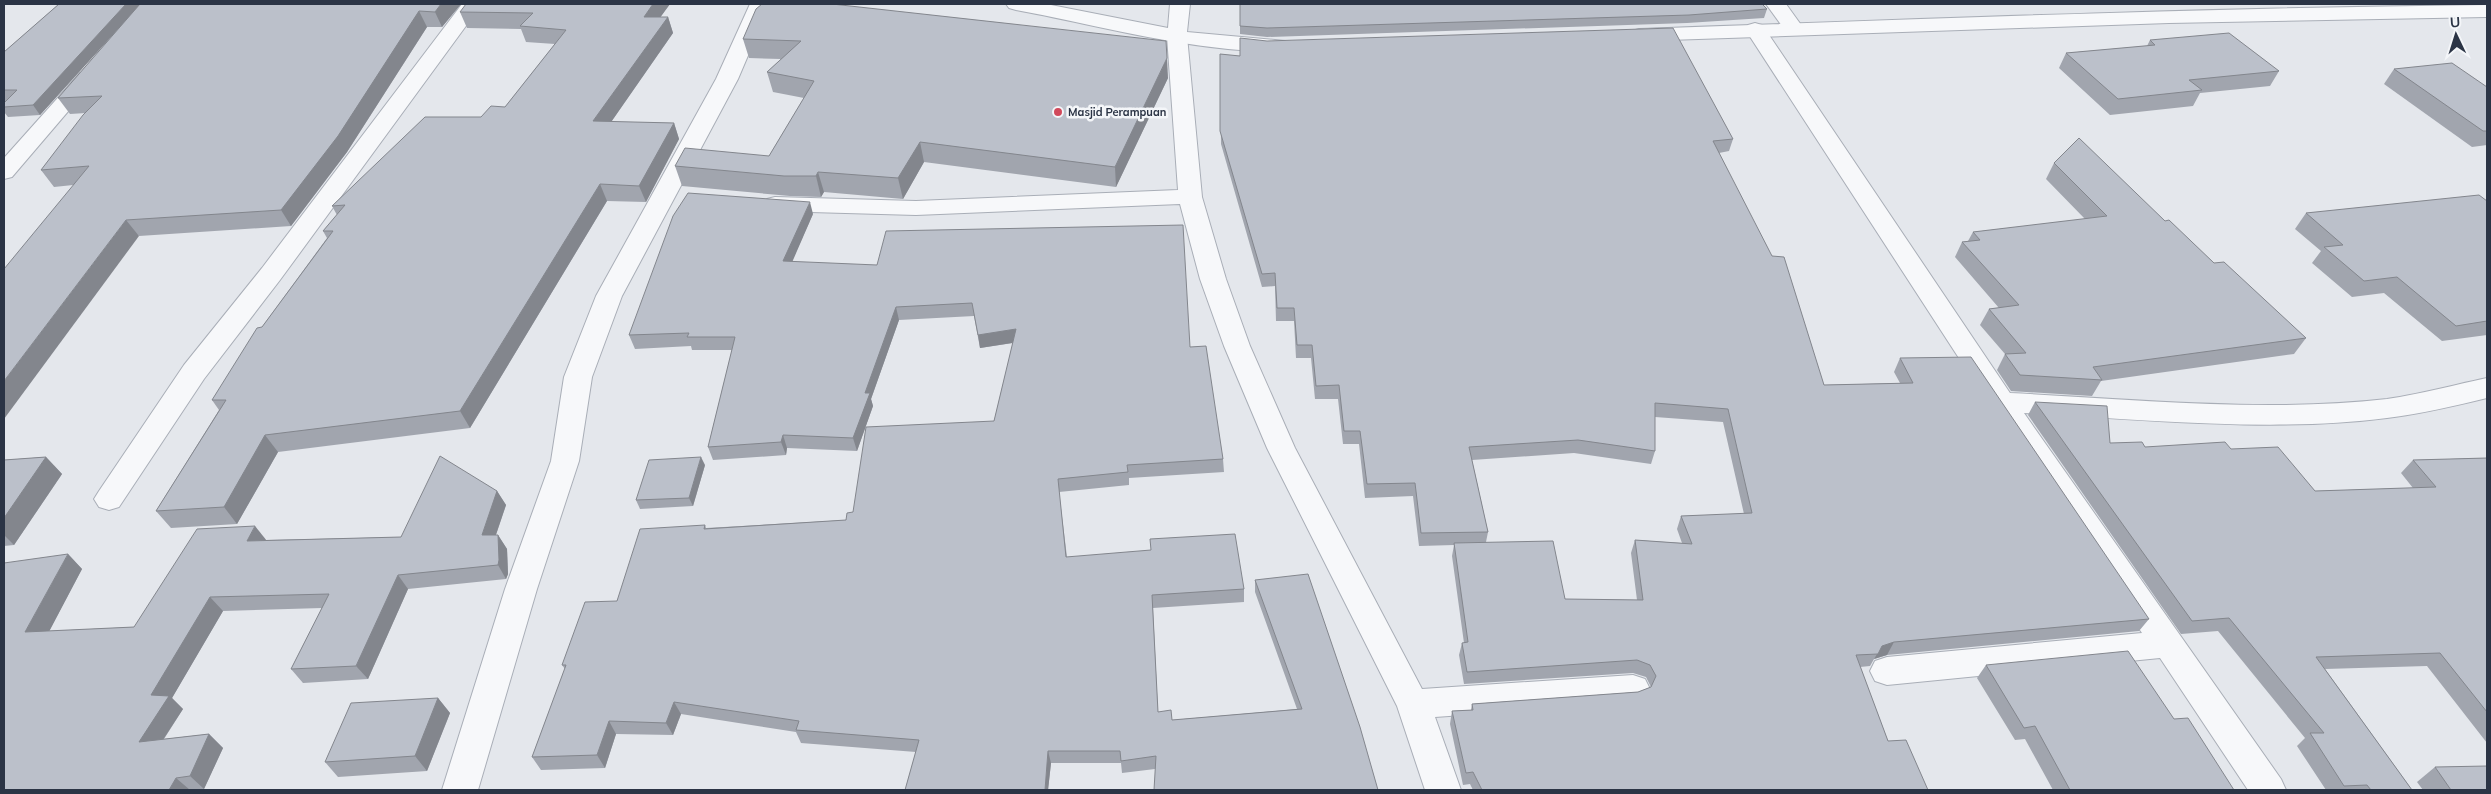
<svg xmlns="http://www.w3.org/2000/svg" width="2491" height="794" viewBox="0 0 2491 794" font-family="Mulish,sans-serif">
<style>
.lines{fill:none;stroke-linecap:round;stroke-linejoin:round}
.minor-casing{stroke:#a9aeb7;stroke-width:2}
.tertiary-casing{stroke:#a9aeb7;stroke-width:2}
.minor{fill:#f7f8fa;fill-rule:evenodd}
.tertiary{fill:#f7f8fa;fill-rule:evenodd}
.wall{fill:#a1a5ae;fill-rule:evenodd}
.shaded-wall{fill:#83868d}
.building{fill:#bbc0ca;stroke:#83868d}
.poi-dot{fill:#d1495b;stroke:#f4f6f9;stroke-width:2}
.labels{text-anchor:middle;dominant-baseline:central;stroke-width:5;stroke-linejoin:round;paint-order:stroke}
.far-poi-label{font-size:11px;font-weight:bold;fill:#2b3445;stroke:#f4f6f9;text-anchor:start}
</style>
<rect width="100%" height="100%" fill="#e4e7ec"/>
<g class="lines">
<!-- minor casing -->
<g class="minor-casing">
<g id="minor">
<polygon points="462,4 482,4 280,280 204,379 119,507 109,510 99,507 94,499 99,491 184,365 262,268"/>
<polygon points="750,4 770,4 738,79 622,296 592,377 579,461 537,589 478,790 442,790 505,589 551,461 564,377 596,296 716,79"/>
<polygon points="1766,4 1786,4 1804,29 1801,33 1794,35 1787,33"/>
<path d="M 1755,23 L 1762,25 L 1765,29 L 2010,393 C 2132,399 2265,413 2387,399 C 2421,394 2454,385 2487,378 L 2487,398 C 2454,406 2421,414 2387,418 C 2272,433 2141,419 2024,413 L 2281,779 L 2286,790 L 2248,790 L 2160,658 L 1887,685 L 1875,681 L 1870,671 L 1875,661 L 1887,657 L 2142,633 L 1992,409 L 1745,29 L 1748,25 Z"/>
<polygon points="1177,30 1184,32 1187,36 1202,197 1226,279 1250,346 1295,448 1422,689 1633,675 1645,679 1650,689 1645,699 1633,703 1435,717 1461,790 1425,790 1397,706 1267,448 1224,346 1200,279 1180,204 916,215 775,211 767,209 763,204 767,199 775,197 916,201 1178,190 1167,36 1170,32"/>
<polygon points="87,71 94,73 98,77 94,81 12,177 4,179 4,158 80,73"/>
</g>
</g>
<!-- tertiary casing -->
<g class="tertiary-casing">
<g id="tertiary">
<path d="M 1006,4 L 1046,4 L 1168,28 L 1170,4 L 1190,4 L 1187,32 L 1285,41 L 1288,45 L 1285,49 C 1267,54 1246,50 1228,49 C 1156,42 1086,23 1016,10 L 1009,8 Z"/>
<path d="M 2487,5 L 2487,17 L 2169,23 L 1639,41 L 1632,39 L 1629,35 L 1632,31 L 1639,29 C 1922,19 2204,8 2487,5 Z"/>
</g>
</g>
<!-- minor -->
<use href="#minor" class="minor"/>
<!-- tertiary -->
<use href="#tertiary" class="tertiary"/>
</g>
<!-- wall -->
<g class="wall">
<polygon points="59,4 461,4 442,27 427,27 347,152 291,226 139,236 73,185 54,187 41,170 86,113 70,114 58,98 125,21 40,115 8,117 4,112 4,103 6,101 4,101 4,52"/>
<polygon points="670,4 660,17 668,17 673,33 611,122 674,123 679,139 646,202 607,201 470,428 278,452 237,524 171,528 156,511 219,410 212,400 262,327 327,238 323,231 337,215 332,206 481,117 505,107 555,44 526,42 521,29 467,28 460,12"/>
<polygon points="762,4 1168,78 1116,187 924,162 903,199 824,192 821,197 790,196 682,186 675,166 769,156 804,98 773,92 767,72 781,59 749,58 743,39"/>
<polygon points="1240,4 1767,9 1764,18 1687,23 1267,37 1240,34"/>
<polygon points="2150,40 2279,71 2270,86 2200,93 2193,106 2110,115 2059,68 2066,53 2147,46"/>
<path d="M 1220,54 L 1733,139 L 1729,151 L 1719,153 L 1824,385 L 1900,383 L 1894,372 L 1900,358 L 2149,619 L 2139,631 L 1887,655 L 1874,659 L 1870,666 L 1860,667 L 1888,741 L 1928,790 L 1473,790 L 1470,784 L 1463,785 L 1450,724 L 1452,711 L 1471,710 L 1472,704 L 1638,692 L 1651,687 L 1646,677 L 1633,673 L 1464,684 L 1459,655 L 1462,643 L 1464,643 L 1452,556 L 1454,545 L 1419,546 L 1413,496 L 1365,498 L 1359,444 L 1343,444 L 1338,399 L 1315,399 L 1311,358 L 1296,358 L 1294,321 L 1276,321 L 1275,286 L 1262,287 L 1221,144 ZM 1655,417 L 1723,422 L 1744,514 L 1681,516 L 1677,529 L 1682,543 L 1635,540 L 1631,553 L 1637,600 L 1565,599 L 1486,542 L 1488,532 L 1472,460 L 1574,453 L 1651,464 L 1655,451 Z"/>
<polygon points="2394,69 2487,87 2487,145 2472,147 2384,84"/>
<polygon points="2054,163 2165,221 2214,263 2306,338 2294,354 2101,381 2092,396 2011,391 1997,370 2005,354 1980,325 1989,309 1999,308 1955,257 1962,242 1968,241 1973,232 2085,219 2046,179"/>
<polygon points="2487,201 2487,335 2442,341 2384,293 2352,297 2312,263 2321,251 2295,229 2306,213"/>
<polygon points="813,214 792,261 1190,347 1223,459 1224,472 1129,478 1129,485 1059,492 1067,557 1244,589 1244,602 1153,608 1158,712 1172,720 1297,709 1255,592 1255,580 1360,727 1155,769 1122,773 1121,763 1051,763 1048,790 905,790 916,752 801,743 796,732 681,714 673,735 616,734 605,768 541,770 532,757 565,669 562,665 617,601 705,525 706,528 846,520 853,512 994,421 1013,343 980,348 974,316 899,320 871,399 873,406 857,451 787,448 786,455 713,460 708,447 732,350 692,350 691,346 635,349 629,335"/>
<polygon points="2035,402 2110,443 2145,447 2231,449 2315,491 2413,488 2401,473 2413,460 2487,458 2487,743 2427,666 2325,669 2412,790 2326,790 2297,746 2305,738 2218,631 2181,634 2028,415"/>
<polygon points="46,457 62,474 14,545 4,546 4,460"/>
<polygon points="705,465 693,506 640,509 636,500"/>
<polygon points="497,491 506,505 496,535 498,535 507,549 508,574 506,579 408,589 368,679 303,683 291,669 322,608 223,611 172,698 183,709 164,739 209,734 223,748 204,789 196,790 4,790 68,554 82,569 49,631 134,627 266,540 401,537"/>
<polygon points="1986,665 2174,719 2234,790 2053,790 2025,739 2015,740 1977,678"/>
<polygon points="438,698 450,713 427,771 338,777 325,762"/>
<polygon points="2435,767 2487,790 2423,790 2417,782"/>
</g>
<!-- shaded-wall -->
<g class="shaded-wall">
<polygon points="126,4 141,4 40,115 33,105"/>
<polygon points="441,4 461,4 442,27 435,12"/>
<polygon points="653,4 670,4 649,33 644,17"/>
<polygon points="419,11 427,27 347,152 291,226 281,210"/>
<polygon points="668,17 673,33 600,138 593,121"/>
<polygon points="1167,58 1168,78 1116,187 1115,167"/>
<polygon points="674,123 679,139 646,202 639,186"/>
<polygon points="920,142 924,162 903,199 898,178"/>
<polygon points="818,172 824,192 821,197 816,176"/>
<polygon points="600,184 607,201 470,428 460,411"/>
<polygon points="810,202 813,214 787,274 783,261"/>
<polygon points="126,220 139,236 4,419 4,381"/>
<polygon points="896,307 899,320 871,399 873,406 857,451 853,438 865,393"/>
<polygon points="1016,329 1018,342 980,348 978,335"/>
<polygon points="265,435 278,452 237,524 224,507"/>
<polygon points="783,435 787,448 786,455 781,442"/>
<polygon points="46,457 62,474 14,545 4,535 4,518"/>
<polygon points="701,457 705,465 693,506 689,498"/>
<polygon points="497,491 506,505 491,549 482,535"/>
<polygon points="255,526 267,541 247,541"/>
<polygon points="498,535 507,549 508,574 506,579 498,565"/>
<polygon points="68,554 82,569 41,647 25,632"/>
<polygon points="398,575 408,589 368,679 356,666"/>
<polygon points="210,597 223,611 172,698 183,709 153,755 139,742 151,695"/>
<polygon points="1894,642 1887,655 1874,659 1882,646"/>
<polygon points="438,698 450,713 427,771 415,756"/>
<polygon points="674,702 681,714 673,735 666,723"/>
<polygon points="609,721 616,734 605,768 597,755"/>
<polygon points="209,734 223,748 204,789 190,776"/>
<polygon points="1048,751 1051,763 1048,790 1045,790"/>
<polygon points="176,778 190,790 169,790"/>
</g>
<!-- building -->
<g class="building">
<polygon points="59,4 126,4 33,105 4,107 4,103 17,90 4,90 4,52"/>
<polygon points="140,4 441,4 435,12 419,11 338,136 281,210 126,220 4,381 4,269 89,166 41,170 83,115 102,96 58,98"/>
<polygon points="466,4 653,4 644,17 668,17 593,121 674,123 639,186 600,184 460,411 265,435 224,507 156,511 226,400 212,400 257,328 262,327 333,231 323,231 345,205 332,206 425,117 481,117 491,106 505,107 566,30 520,26 533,13 460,12"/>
<polygon points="762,4 832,4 1166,41 1167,58 1115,167 920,142 898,178 818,172 816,176 784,176 675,166 685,148 769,156 814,81 767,72 801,41 743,39 756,9"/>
<polygon points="1240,4 1762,4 1767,9 1689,15 1267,28 1240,26"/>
<polygon points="1673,28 1733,139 1713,141 1772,256 1784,257 1824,385 1913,383 1900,358 1971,357 2149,619 1894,642 1882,646 1878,654 1856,655 1888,741 1906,740 1928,790 1482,790 1473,772 1466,773 1452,711 1473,710 1472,704 1638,692 1651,687 1656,676 1650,665 1637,660 1467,672 1462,643 1468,642 1454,543 1553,541 1565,599 1643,600 1635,540 1692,544 1681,516 1752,513 1728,409 1655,403 1655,451 1578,440 1469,447 1488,532 1421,533 1415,483 1367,484 1360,431 1344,431 1339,385 1316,386 1312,345 1297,345 1294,308 1277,308 1275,273 1262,274 1220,131 1220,54 1240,56 1240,38 1267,41"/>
<polygon points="2229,33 2279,71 2189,80 2202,90 2118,99 2066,53 2155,45 2150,40"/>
<polygon points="2452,63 2487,87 2487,131 2483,131 2394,69"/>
<polygon points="2079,138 2165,221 2169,220 2214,263 2224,262 2306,338 2093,367 2102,380 2020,375 2005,354 2026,353 1989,309 2019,305 1962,242 1980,240 1973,232 2107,216 2054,163"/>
<polygon points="688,193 810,202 783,261 877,265 886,231 1183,225 1190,347 1206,346 1223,459 1127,465 1128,472 1058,479 1066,557 1151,550 1150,539 1235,534 1244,589 1152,595 1158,712 1171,710 1172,720 1302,709 1255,580 1308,574 1360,727 1378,790 1154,790 1156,756 1121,761 1120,751 1048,751 1045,790 905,790 919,740 796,730 799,721 674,702 666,723 609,721 597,755 532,757 566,665 562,665 585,602 617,601 640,529 705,525 704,529 846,520 847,513 853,512 866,427 994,421 1016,329 978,335 972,303 896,307 865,393 870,393 853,438 783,435 781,442 708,447 735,337 687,337 689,333 629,335 673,216"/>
<polygon points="2479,195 2487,201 2487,321 2456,326 2397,277 2364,281 2324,247 2343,245 2306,213"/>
<polygon points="2035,402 2107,406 2110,443 2142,442 2145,447 2225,442 2231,449 2278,447 2315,491 2436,487 2413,460 2487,458 2487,712 2440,653 2316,657 2412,790 2371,790 2367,785 2344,786 2310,733 2324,733 2229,618 2192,621"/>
<polygon points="440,456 497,491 482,535 498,535 499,560 498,565 398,575 356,666 291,669 329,594 210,597 151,695 169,696 139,742 209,734 190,776 176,778 169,790 4,790 4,563 68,554 25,632 134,627 197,529 255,526 247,541 401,537"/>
<polygon points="46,457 4,518 4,460"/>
<polygon points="701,457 689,498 636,500 649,460"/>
<polygon points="2128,651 2174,719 2188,718 2234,790 2070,790 2035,726 2024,728 1986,665"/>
<polygon points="438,698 415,756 325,762 351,703"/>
<polygon points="2487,766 2487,790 2451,790 2435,767"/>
</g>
<!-- markers -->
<circle class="poi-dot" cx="1058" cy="112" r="5"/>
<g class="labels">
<!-- far-poi labels -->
<g class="far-poi-label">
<text x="1068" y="112">Masjid Perampuan</text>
</g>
</g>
<!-- border -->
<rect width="2491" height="794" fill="none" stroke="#2b3445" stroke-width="10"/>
<!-- north arrow -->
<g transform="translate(2456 35) rotate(356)" stroke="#f4f6f9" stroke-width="4" paint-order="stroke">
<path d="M0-4L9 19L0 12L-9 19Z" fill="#2b3445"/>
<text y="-8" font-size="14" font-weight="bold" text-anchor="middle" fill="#2b3445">U</text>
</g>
</svg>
